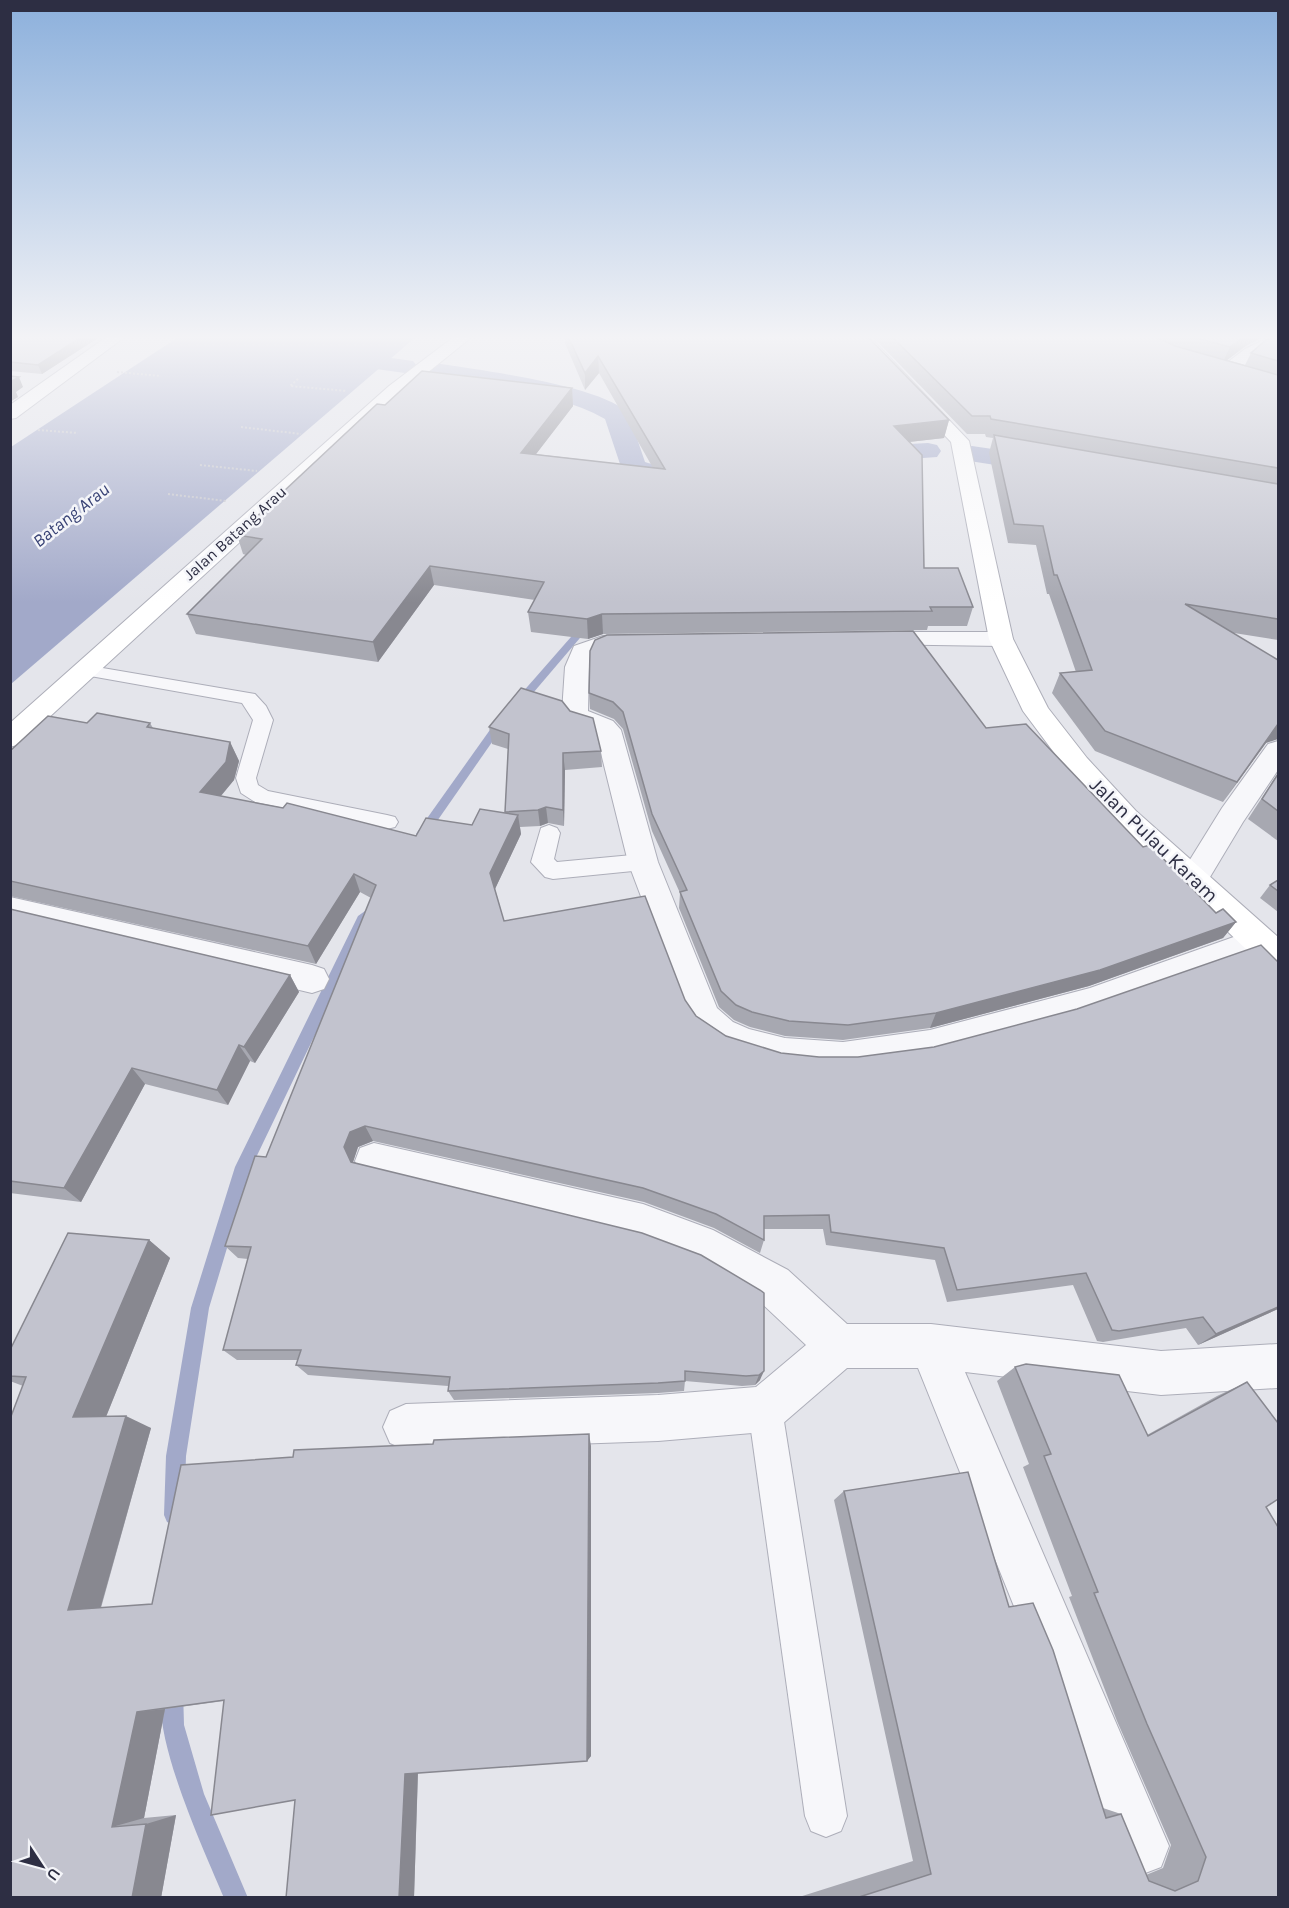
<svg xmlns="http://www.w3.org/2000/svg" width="1289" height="1908" viewBox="0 0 1289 1908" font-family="Karla,sans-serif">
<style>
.water{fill:#a2a9c9}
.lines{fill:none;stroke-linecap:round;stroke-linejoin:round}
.stream{fill:#a2a9c9;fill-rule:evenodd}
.canal{fill:#a2a9c9;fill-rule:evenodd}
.lane-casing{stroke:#adaeb9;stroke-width:2}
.street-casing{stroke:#adaeb9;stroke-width:2}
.secondary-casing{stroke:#adaeb9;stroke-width:2}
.path{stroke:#c2c3ca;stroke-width:2;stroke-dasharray:2 2;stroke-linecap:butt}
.lane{fill:#f7f7fa;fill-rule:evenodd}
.street{fill:#f7f7fa;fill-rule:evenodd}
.secondary{fill:#fff;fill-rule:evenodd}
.wall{fill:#a7a8b1}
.shaded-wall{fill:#888890}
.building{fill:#c2c3ce;stroke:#888890;stroke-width:1.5}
.labels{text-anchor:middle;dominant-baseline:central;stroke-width:5;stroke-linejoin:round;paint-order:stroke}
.far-street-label{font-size:16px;fill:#2d2e43;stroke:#f4f5f9}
.far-water-label{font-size:18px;font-style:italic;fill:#384275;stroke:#f4f5f9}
.street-label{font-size:20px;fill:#2d2e43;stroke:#f4f5f9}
</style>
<rect width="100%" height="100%" fill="#e4e5eb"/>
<!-- water -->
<polygon class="water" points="180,336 417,336 11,684 11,447"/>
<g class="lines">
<!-- stream -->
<g class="stream">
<polygon points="588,620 591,621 591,625 522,706 514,706 514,702 585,621"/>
<polygon points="501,719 506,722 426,837 418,837 416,834 418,831 497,720"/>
<polygon points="365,911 372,916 251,1168 209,1308 186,1456 184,1515 181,1522 174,1525 167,1522 164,1515 166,1456 191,1308 235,1167 358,916"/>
<path d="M 172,1679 L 180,1682 L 183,1690 L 184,1725 L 204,1794 L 248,1898 L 224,1898 C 205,1852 146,1727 164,1682 Z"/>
</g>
<!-- canal -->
<g class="canal">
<polygon points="384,357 413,361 417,366 413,371 405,373 376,369 372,364 376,359"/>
<path d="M 435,363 C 472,369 609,386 629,415 L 645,462 C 663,469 684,459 704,464 L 708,470 L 704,476 C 676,483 650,482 623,473 L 605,419 C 551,388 485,390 427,375 L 423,370 L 427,365 Z"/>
<polygon points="928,443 937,445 941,451 937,457 854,463 845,461 841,455 845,449 854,447"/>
<polygon points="972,446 1053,458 1063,460 1067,466 1063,472 1053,474 963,460 959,454 963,448"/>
</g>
<!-- lane casing -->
<g class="lane-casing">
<g id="lane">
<polygon points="85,665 255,694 266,706 273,720 256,778 258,785 268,791 387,815 395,817 398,822 395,827 387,829 255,802 241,793 236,778 253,720 242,703 79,674 76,670 79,666"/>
<polygon points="549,825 557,828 560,833 554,859 557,862 643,854 651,856 654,862 651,868 643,870 553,879 545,877 531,862 541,828"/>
<polygon points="765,1392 777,1397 782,1409 847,1816 841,1831 826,1837 811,1831 805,1816 748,1409 753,1397"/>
</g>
</g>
<!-- street casing -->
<g class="street-casing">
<g id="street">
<polygon points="1272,336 1278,336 1278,345 1257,355 1232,376 1220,376 1218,372 1220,368 1245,349"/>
<polygon points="875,632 1001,632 1010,634 1013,639 1010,644 1001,646 866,644 863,639 866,634"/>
<path d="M 637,635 L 646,637 L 649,642 L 646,647 L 607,650 L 594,655 L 589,667 L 588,711 L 613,721 L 621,730 L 658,862 L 717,1008 L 733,1022 L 749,1029 L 785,1038 L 843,1042 L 930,1030 L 1090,988 L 1259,928 L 1271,932 L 1275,941 L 1271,950 C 1193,980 1115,1009 1035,1033 C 941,1061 838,1090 742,1057 C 718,1049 698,1040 686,1016 L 628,862 L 596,733 L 572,725 L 562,712 L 565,667 L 574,646 L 603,636 Z"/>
<polygon points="1278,741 1278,770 1243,822 1204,887 1193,890 1182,887 1178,879 1222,808 1268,744"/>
<polygon points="10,897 312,965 324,969 329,979 324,989 312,993 10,921"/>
<polygon points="374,1143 643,1204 713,1230 788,1270 847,1324 931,1324 1161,1351 1278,1344 1278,1388 1161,1395 965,1372 1169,1846 1161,1867 1140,1875 1119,1867 918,1368 847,1368 781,1425 765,1432 658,1441 406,1450 390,1443 383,1427 390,1411 406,1404 658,1395 756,1387 806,1345 758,1300 700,1266 643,1244 360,1174 355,1161 360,1148"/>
</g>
</g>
<!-- secondary casing -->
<g class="secondary-casing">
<g id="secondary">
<polygon points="108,336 126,336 16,418 10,419 10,405"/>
<polygon points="455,336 473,336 401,394 20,744 10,747 10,723 389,386"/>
<polygon points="852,336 869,336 969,441 1013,639 1048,708 1087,758 1136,811 1278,937 1278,967 1266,963 1247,950 1116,825 1067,770 1023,711 989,639 951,442"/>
</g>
</g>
<!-- path -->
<g class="path">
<polyline points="206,336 216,336"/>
<polyline points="117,372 161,376"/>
<polyline points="298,379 290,386 347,391"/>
<polyline points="241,427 301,434"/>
<polyline points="38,430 78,433"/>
<polyline points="200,465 257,471"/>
<polyline points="168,494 226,501"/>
</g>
<!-- lane -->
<use href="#lane" class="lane"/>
<!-- street -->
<use href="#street" class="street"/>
<!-- secondary -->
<use href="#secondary" class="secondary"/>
</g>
<!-- wall -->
<g class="wall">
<polygon points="10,336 101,336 42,374 10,371"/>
<polygon points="565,336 867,336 949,420 944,438 909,442 924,568 973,607 967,626 928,626 927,630 603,634 588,639 531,632 528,612 535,600 434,585 378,662 196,634 187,614 246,555 243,554 237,535 385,405 572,388 573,406 536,454 653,468 599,373 585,390 565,343"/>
<polygon points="872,336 1267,336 1247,345 1227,360 1245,365 1251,353 1278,336 1278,640 1234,633 1266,743 1223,802 1095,751 1052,693 1060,673 1076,672 1049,594 1047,594 1036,545 1008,543 989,453 993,438 986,437 985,434 967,434"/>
<polygon points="589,693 986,728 1143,847 1216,913 1236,922 1223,938 1089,986 930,1028 843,1040 785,1036 750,1027 734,1020 719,1007 679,908 680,893 652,831 623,729 614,719 590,709"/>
<polygon points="87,723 150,723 153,728 230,742 239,761 234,780 221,796 416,836 472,825 505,813 508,749 492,744 489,727 601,751 602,767 565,770 564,826 548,823 540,826 520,827 521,834 495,889 504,921 685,1000 696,1016 726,1036 1278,1309 1198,1345 1186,1328 1103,1342 1097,1341 1073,1285 947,1302 935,1260 826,1245 823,1229 764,1229 764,1240 760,1253 714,1228 644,1202 373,1141 358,1147 353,1162 760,1290 760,1380 755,1385 742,1386 685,1381 684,1391 658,1393 454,1400 448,1391 448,1386 308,1375 296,1365 298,1360 237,1360 223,1350 248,1259 238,1258 225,1246 266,1157 371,898 360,892 316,964 10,896 10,751"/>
<polygon points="1278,773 1278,841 1248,819"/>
<polygon points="1278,880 1278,912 1260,898 1270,885"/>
<polygon points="10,909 290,975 299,992 255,1063 250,1061 228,1105 145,1084 81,1202 10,1193"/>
<polygon points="149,1240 170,1258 106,1417 151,1428 101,1608 152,1604 591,1446 591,1756 587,1761 418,1773 414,1898 286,1898 295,1800 224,1701 165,1709 144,1818 176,1815 161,1898 10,1898 23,1386 10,1381 10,1350"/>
<polygon points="1015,1367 1147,1435 1217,1396 1247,1382 1266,1507 1278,1898 796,1898 913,1861 834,1500 844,1491 1009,1607 1103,1808 1121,1814 1146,1875 1163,1868 1171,1845 1117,1721 1069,1597 1072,1596 1023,1467 1029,1464 997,1381"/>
</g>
<!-- shaded-wall -->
<g class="shaded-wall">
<polygon points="83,336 101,336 42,374 38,365"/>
<polygon points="1245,336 1267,336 1247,345 1222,364 1230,347"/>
<polygon points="598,356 599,373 585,390 585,373"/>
<polygon points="19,377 23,387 16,392 18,397 10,402 10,382"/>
<polygon points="572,388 573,406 523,471 521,453"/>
<polygon points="949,420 944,438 891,444 894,426"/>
<polygon points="430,566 434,585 378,662 373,642"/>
<polygon points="602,614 603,634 588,639 587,619"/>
<polygon points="1278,724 1278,739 1266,743 1223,802"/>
<polygon points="230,742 239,761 234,780 209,810 200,792"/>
<polygon points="563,753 565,770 564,826 563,810"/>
<polygon points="546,807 548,823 540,826 538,810"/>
<polygon points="518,815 521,834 494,891 490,873"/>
<polygon points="354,874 360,892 316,964 308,946"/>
<polygon points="1236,922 1223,938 1089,986 930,1028 936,1013"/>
<polygon points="290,975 299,992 255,1063 244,1047"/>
<polygon points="239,1045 250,1061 228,1105 217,1090"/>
<polygon points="132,1068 145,1084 81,1202 64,1188"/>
<polygon points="365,1126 373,1141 358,1147 353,1162 351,1162 344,1147 350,1132"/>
<polygon points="149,1240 170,1258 101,1429 73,1417"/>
<polygon points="1278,1307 1278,1309 1198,1345 1216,1334"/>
<polygon points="764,1371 760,1380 755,1385 759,1375"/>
<polygon points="126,1416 151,1428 99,1613 68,1610"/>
<polygon points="589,1434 591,1446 591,1756 587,1761"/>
<polygon points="165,1709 144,1818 112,1827 137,1712"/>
<polygon points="418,1768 414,1898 399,1898 405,1774"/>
<polygon points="176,1815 161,1898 132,1898 146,1824"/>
</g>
<!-- building -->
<g class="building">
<polygon points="10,336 83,336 38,365 10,362"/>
<polygon points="568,336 867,336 949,420 894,426 922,455 924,568 958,568 973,607 930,607 932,611 602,614 587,619 528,612 544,582 430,566 373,642 187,614 262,539 237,535 377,404 385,405 422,371 572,388 521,453 665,469 598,356 585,373"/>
<polygon points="891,336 1154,336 1175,346 1278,375 1278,468 991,419 990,416 972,416"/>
<polygon points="1188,336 1245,336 1230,347"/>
<polygon points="1275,336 1278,336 1278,361 1251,353 1266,340"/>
<polygon points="10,376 19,377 10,382"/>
<polygon points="994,435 1278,484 1278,619 1185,604 1278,660 1278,724 1237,782 1105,731 1060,673 1092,670 1057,575 1054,575 1043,526 1014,524"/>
<polygon points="913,631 986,728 1026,724 1143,847 1150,845 1216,913 1223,909 1236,922 1100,970 936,1013 848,1025 789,1021 752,1012 736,1005 721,991 680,892 687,890 652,814 623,712 613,702 589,693 590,651 595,640 607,635"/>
<polygon points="521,688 562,701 570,711 593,718 601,751 563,753 563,810 546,807 538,810 505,812 509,734 489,727"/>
<polygon points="97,713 150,723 147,727 230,742 226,762 200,792 283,808 287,803 416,836 426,818 472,825 480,809 518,815 490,873 504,921 645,896 685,1000 696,1016 726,1036 781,1053 819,1057 858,1057 934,1047 1077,1009 1261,945 1278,962 1278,1307 1216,1334 1203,1317 1119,1331 1112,1330 1086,1273 957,1290 944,1248 831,1232 829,1215 764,1216 764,1240 716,1214 643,1188 365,1126 350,1132 344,1147 351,1162 642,1233 701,1255 760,1290 764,1293 764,1371 759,1375 746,1376 685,1371 685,1381 658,1383 448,1391 450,1377 296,1365 301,1350 223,1350 251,1247 225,1246 255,1156 266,1157 376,885 354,874 308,946 10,881 10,751 48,716 87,723"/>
<polygon points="1278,774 1278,811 1262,799"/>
<polygon points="1278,880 1278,891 1270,885"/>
<polygon points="10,909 290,975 244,1047 239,1045 217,1090 132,1068 64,1188 10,1181"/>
<polygon points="68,1233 149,1240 73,1417 126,1416 68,1610 152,1604 181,1465 293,1457 294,1450 433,1444 434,1440 589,1434 587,1761 405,1774 399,1898 286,1898 295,1800 211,1815 224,1700 137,1712 112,1827 146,1824 132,1898 10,1898 10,1419 26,1377 10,1376 10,1350"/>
<polygon points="1026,1364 1119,1375 1148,1436 1247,1382 1278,1423 1278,1499 1266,1507 1278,1527 1278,1898 856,1898 931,1874 844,1491 968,1472 1009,1607 1033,1603 1053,1650 1106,1818 1121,1814 1149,1881 1175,1891 1198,1881 1206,1857 1147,1724 1094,1593 1098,1592 1044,1456 1051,1454 1015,1367"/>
</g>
<!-- sky -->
<linearGradient id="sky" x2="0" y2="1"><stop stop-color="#8cb0dc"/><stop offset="0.56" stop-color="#f3f3f6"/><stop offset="1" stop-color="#f3f3f6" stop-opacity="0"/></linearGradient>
<rect width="1289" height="603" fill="url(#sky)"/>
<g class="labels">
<!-- far-street labels -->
<g class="far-street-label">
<text transform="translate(235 533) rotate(-42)">Jalan Batang Arau</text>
</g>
<!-- far-water labels -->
<g class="far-water-label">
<text transform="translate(71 515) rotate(-38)">Batang Arau</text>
</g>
<!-- street labels -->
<g class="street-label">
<text transform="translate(1154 840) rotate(44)">Jalan Pulau Karam</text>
</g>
</g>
<!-- border -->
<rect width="1289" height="1908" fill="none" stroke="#2d2e43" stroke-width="24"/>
<!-- north arrow -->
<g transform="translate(42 1866) rotate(126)" stroke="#f4f5f9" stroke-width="4.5" paint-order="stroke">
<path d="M0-4.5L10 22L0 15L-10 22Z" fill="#2d2e43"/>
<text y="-9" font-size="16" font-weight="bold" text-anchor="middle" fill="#2d2e43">U</text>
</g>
</svg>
